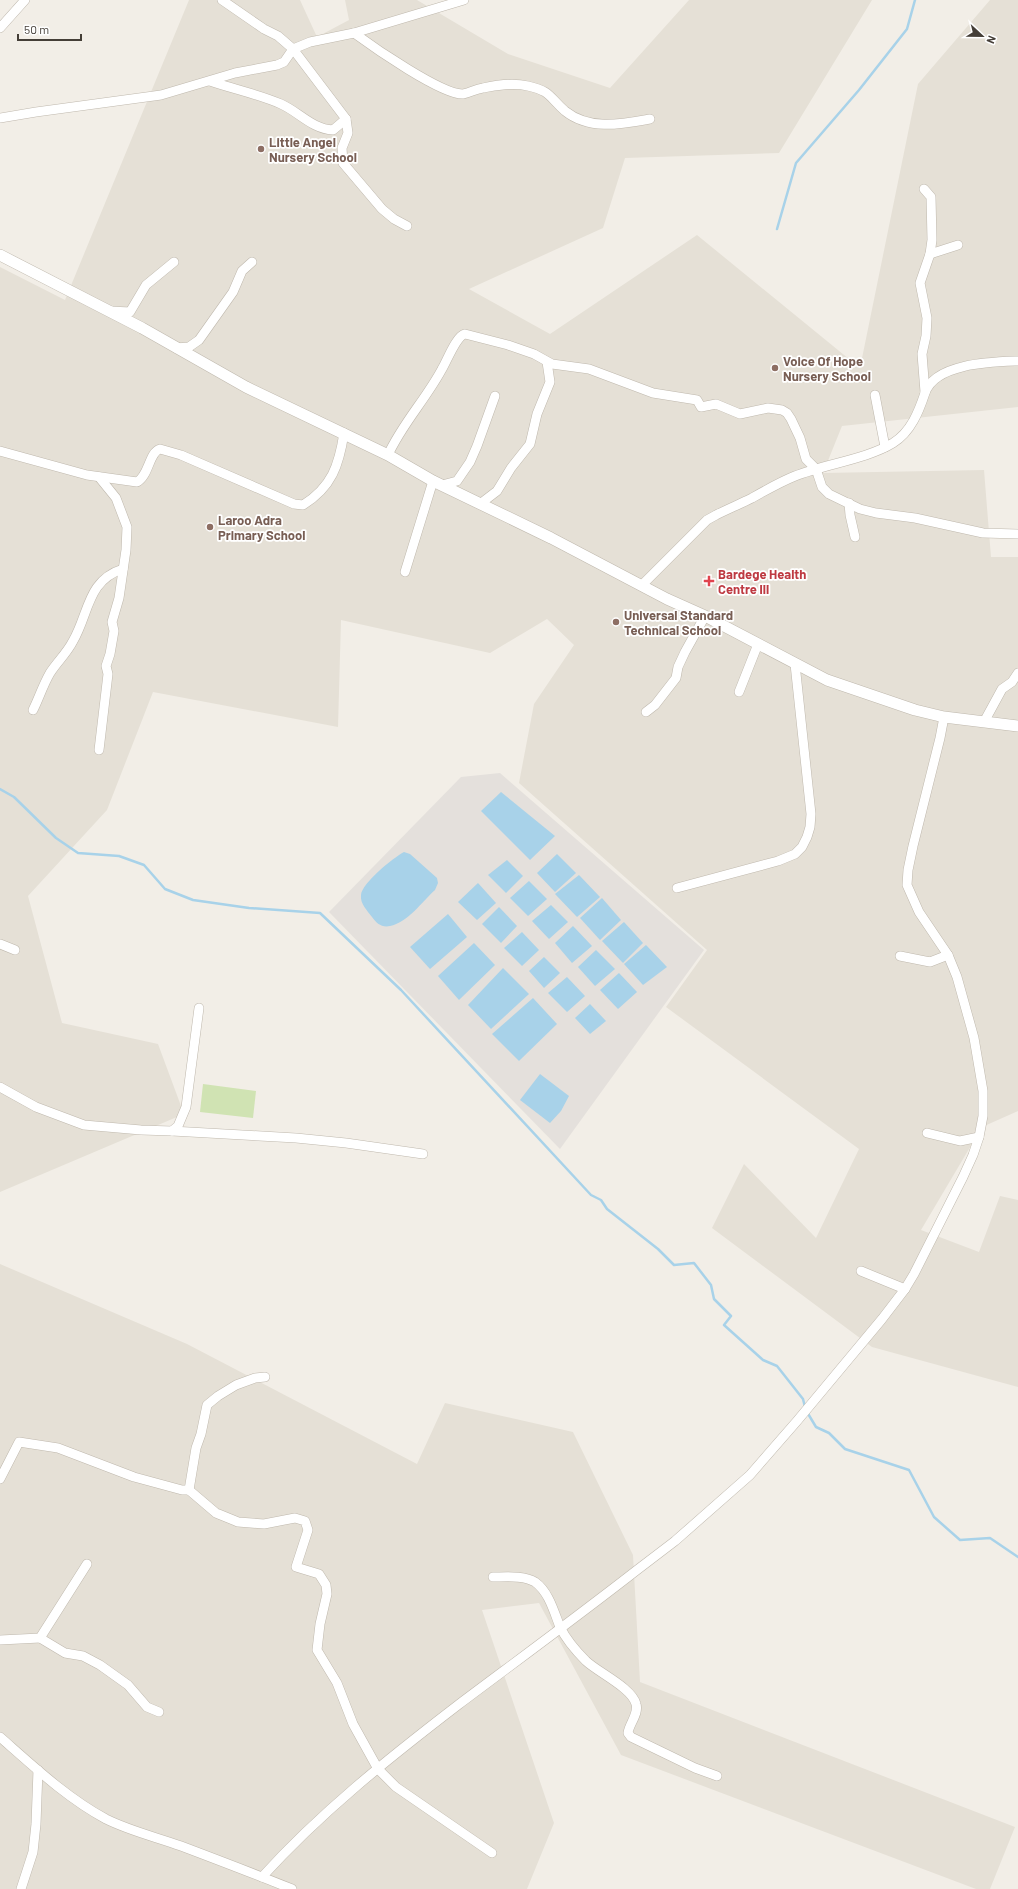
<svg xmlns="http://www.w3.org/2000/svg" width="1018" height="1889" viewBox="0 0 1018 1889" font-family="Barlow,sans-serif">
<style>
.residential{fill:#e5e0d6}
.industrial{fill:#e4e0dc}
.green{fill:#d0e3b3}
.water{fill:#a8d2e9}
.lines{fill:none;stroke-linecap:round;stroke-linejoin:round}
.stream{stroke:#a8d2e9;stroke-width:2.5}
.minor-casing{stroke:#bfb8ad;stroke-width:10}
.tertiary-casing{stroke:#bfb8ad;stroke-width:12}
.minor{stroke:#fff;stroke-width:9}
.tertiary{stroke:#fff;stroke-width:11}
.education-dot{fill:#8d6e63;stroke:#fff;stroke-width:1.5}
.health-dot{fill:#e0444e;stroke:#fff;stroke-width:1.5}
.labels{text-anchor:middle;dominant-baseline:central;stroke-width:3.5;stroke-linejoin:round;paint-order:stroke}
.education-label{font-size:13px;font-weight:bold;fill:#785e54;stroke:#fff;text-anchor:start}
.health-label{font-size:13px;font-weight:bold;fill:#be3a42;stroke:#fff;text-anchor:start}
</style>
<rect width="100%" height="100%" fill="#f2eee7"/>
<!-- residential -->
<g class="residential">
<polygon points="189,0 300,0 317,37 349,20 345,0 417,0 508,54 610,88 689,0 872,0 779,153 625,158 603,228 469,289 550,334 697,235 860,368 918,84 990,0 1018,0 1018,407 842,426 823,473 984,470 991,557 1018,557 1018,1111 982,1127 921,1230 979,1252 1000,1196 1018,1200 1018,1387 872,1347 712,1228 744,1164 816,1238 859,1149 666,1007 707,950 519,783 534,704 574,645 547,619 490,653 341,620 338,727 153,692 107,810 28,896 62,1023 158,1044 184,1114 0,1192 0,267 65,300"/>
<polygon points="0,1264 187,1344 417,1464 445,1403 573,1432 633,1555 640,1682 1015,1827 990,1889 976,1889 621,1755 539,1603 482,1610 554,1823 527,1889 0,1889"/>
</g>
<!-- industrial -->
<polygon class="industrial" points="500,773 704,950 560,1149 329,912 461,777"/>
<!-- green -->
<polygon class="green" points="203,1084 256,1091 253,1118 200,1112"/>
<!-- water -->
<g class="water">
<polygon points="501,792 555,836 530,860 481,811"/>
<path d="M 404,852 L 410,854 L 437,878 L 438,883 L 435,890 C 422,902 407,923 390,926 C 382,928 376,923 372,917 C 367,910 360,904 361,895 C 362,883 393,858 404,852 Z"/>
<polygon points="557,854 576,873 555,892 537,873"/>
<polygon points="507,860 523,876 506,893 488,875"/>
<polygon points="579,875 600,897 577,917 555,894"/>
<polygon points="529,881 547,899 528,916 510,898"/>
<polygon points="478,883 496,903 477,920 458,902"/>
<polygon points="602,898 621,920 600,940 580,918"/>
<polygon points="551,905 568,922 549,939 532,921"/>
<polygon points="499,907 517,926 501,943 482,924"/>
<polygon points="448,914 467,937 430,969 410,947"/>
<polygon points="624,922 643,943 623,963 602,941"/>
<polygon points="573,926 592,946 572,963 555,943"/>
<polygon points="522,932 539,950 522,966 504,948"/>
<polygon points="474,943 495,965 459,1000 438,976"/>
<polygon points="646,945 667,967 643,985 624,964"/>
<polygon points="596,950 615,969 595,986 578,967"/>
<polygon points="544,957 560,973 544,988 529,971"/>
<polygon points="503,968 529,994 491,1029 468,1005"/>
<polygon points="619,973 637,992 618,1009 600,990"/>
<polygon points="567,977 585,996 567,1012 548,993"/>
<polygon points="533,998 557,1024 519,1061 492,1034"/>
<polygon points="590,1004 606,1021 590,1034 575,1018"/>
<polygon points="540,1074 569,1096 561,1111 550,1123 520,1100"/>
</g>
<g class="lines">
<!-- stream -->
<g class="stream">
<polyline points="777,229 796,163 859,90 907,29 915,0"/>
<polyline points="0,789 14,797 56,838 78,853 119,856 144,865 165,889 193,900 249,908 320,913 401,990 591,1195 601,1200 607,1209 658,1249 674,1265 694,1263 711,1285 714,1299 731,1316 724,1325 763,1360 777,1366 803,1399 805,1407"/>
<polyline points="807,1412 816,1427 829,1433 845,1449 909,1470 934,1517 960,1540 990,1538 1018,1557"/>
</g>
<!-- minor casing -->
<g class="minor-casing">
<g id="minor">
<polyline points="222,0 264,29 278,36 293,49 346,119 348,133 342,148 343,163 382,209 394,219 407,226"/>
<polyline points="0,28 25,0"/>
<path d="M 354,33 C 373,47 442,95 463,94 C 470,93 475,89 483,88 C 496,85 515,83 528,86 C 551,91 549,97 565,111 C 590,131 622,124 650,119"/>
<path d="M 210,81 C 233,89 258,94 281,104 C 299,112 312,129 333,130 L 346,119"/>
<polyline points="0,118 36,112 161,95 235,73 277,65 284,62 293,49 310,42 354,33 464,0"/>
<polyline points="924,189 931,197 932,240 930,254 920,283 927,318 926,336 922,354 925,392"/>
<polyline points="930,254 958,245"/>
<polyline points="110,311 130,312 146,285 174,262"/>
<polyline points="176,348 189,347 199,340 233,292 242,271 252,262"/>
<polyline points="875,395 885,447"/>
<path d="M 0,451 L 87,475 L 137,482 C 149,476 149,452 160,449 L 181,455 L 294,504 L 303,505 C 332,487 339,465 344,433"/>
<path d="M 388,455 C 402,424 426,399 442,369 C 447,361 456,336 465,334 L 508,345 L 534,354 L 552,364 L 589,369 L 653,393 L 697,400 L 701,407 L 716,404 L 740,414 L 768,408 L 782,410 L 787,413 L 791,419 L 800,438 L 806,459 L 816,469 L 822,487 L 829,494 L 860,509 L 876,513 L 915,518 L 983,533 L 1018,534"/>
<polyline points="442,485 457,481 470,462 477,446 495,396"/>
<polyline points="849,503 850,515 855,537"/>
<polyline points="480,504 497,491 511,468 530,444 537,414 550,382 547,362"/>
<polyline points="405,572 433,481"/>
<path d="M 642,585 L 707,520 L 716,515 C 728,509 740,504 752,498 C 766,490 780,482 795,476 C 825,464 867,459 893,443 C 911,432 919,411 925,393 C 935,363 992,362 1018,361"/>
<polyline points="739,692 758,644"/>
<path d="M 33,710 C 39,698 43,685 50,673 C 57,662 67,653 73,641 C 89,614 87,580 123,569"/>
<polyline points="646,712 655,705 676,678 678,667 685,652 705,616"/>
<polyline points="984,722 1002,689 1012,682 1018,673"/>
<polyline points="99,750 108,674 106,666 110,654 114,631 112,622 119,598 126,550 127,527 116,498 99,477"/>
<polyline points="677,888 778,861 795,854 802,847 807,837 810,827 811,814 795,664"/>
<polyline points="0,944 15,950"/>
<polyline points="900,956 930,962 948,955"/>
<polyline points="0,1087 36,1107 84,1125 141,1130 172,1131 296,1138 346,1143 423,1154"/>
<polyline points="172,1131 178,1126 186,1107 199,1008"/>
<polyline points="927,1133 960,1141 979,1137"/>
<polyline points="861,1271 905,1289"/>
<polyline points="0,1479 19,1442 58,1448 134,1477 182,1490 189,1490 196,1448 201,1434 207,1405 218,1396 236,1385 255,1378 265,1377"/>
<polyline points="189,1490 216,1513 238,1522 264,1524 295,1518 305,1521 308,1530 296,1567 319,1574 326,1585 327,1594 320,1624 317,1650 337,1683 353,1724 378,1769 396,1787 492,1853"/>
<path d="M 493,1577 C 505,1577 524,1575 535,1582 C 549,1592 554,1612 560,1627 C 566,1639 577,1652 586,1661 C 599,1673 632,1688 636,1704 C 639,1714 629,1724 628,1733 L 631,1737 L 695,1768 L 717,1776"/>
<polyline points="40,1638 65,1653 83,1656 100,1665 128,1685 147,1707 159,1712"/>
<polyline points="0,1640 40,1638 87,1564"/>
<path d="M 0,1737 C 33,1766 67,1798 106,1819 C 130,1831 156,1837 181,1846 C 218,1860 255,1874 292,1889"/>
<path d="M 262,1877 C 321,1812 389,1758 458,1705 C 518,1660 578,1616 637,1570 L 675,1541 L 750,1475 L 797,1421 L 882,1319 L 905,1289 L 914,1274 L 963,1177 L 973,1155 L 979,1137 L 983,1116 L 983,1091 L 974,1038 L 957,977 L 948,955 L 919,912 L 907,885 L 908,870 L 913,846 L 940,738 L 944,717"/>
<polyline points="21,1889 33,1852 36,1824 38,1770"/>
</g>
</g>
<!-- tertiary casing -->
<g class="tertiary-casing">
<polyline id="tertiary" points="0,255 142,328 246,387 388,455 433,481 551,538 667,599 705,616 827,680 915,710 944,717 1018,726"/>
</g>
<!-- minor -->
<use href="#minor" class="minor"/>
<!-- tertiary -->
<use href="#tertiary" class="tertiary"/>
</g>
<!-- markers -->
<g class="education-dot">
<circle cx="261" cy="149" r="4"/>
<circle cx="775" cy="368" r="4"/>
<circle cx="210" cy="527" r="4"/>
<circle cx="616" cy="622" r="4"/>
</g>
<path class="health-dot" d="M707 575h4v4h4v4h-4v4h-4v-4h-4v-4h4z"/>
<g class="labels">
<!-- education labels -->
<g class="education-label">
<text x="269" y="142">Little Angel<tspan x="269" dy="15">Nursery School</tspan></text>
<text x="783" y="361">Voice Of Hope<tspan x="783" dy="15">Nursery School</tspan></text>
<text x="218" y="520">Laroo Adra<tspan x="218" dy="15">Primary School</tspan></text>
<text x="624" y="615">Universal Standard<tspan x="624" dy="15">Technical School</tspan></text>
</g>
<!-- health labels -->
<g class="health-label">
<text x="718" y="574">Bardege Health<tspan x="718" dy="15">Centre lll</tspan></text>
</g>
</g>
<!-- north arrow -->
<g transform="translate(982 36) rotate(112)" stroke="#ffffff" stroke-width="3" paint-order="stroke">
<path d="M0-3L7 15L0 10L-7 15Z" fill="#443e37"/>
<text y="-6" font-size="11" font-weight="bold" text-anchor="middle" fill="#443e37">N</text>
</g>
<!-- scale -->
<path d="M18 34v6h63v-6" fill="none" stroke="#443e37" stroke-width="2"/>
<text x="24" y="34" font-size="12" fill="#443e37" stroke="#ffffff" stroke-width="3" paint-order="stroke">50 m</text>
</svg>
